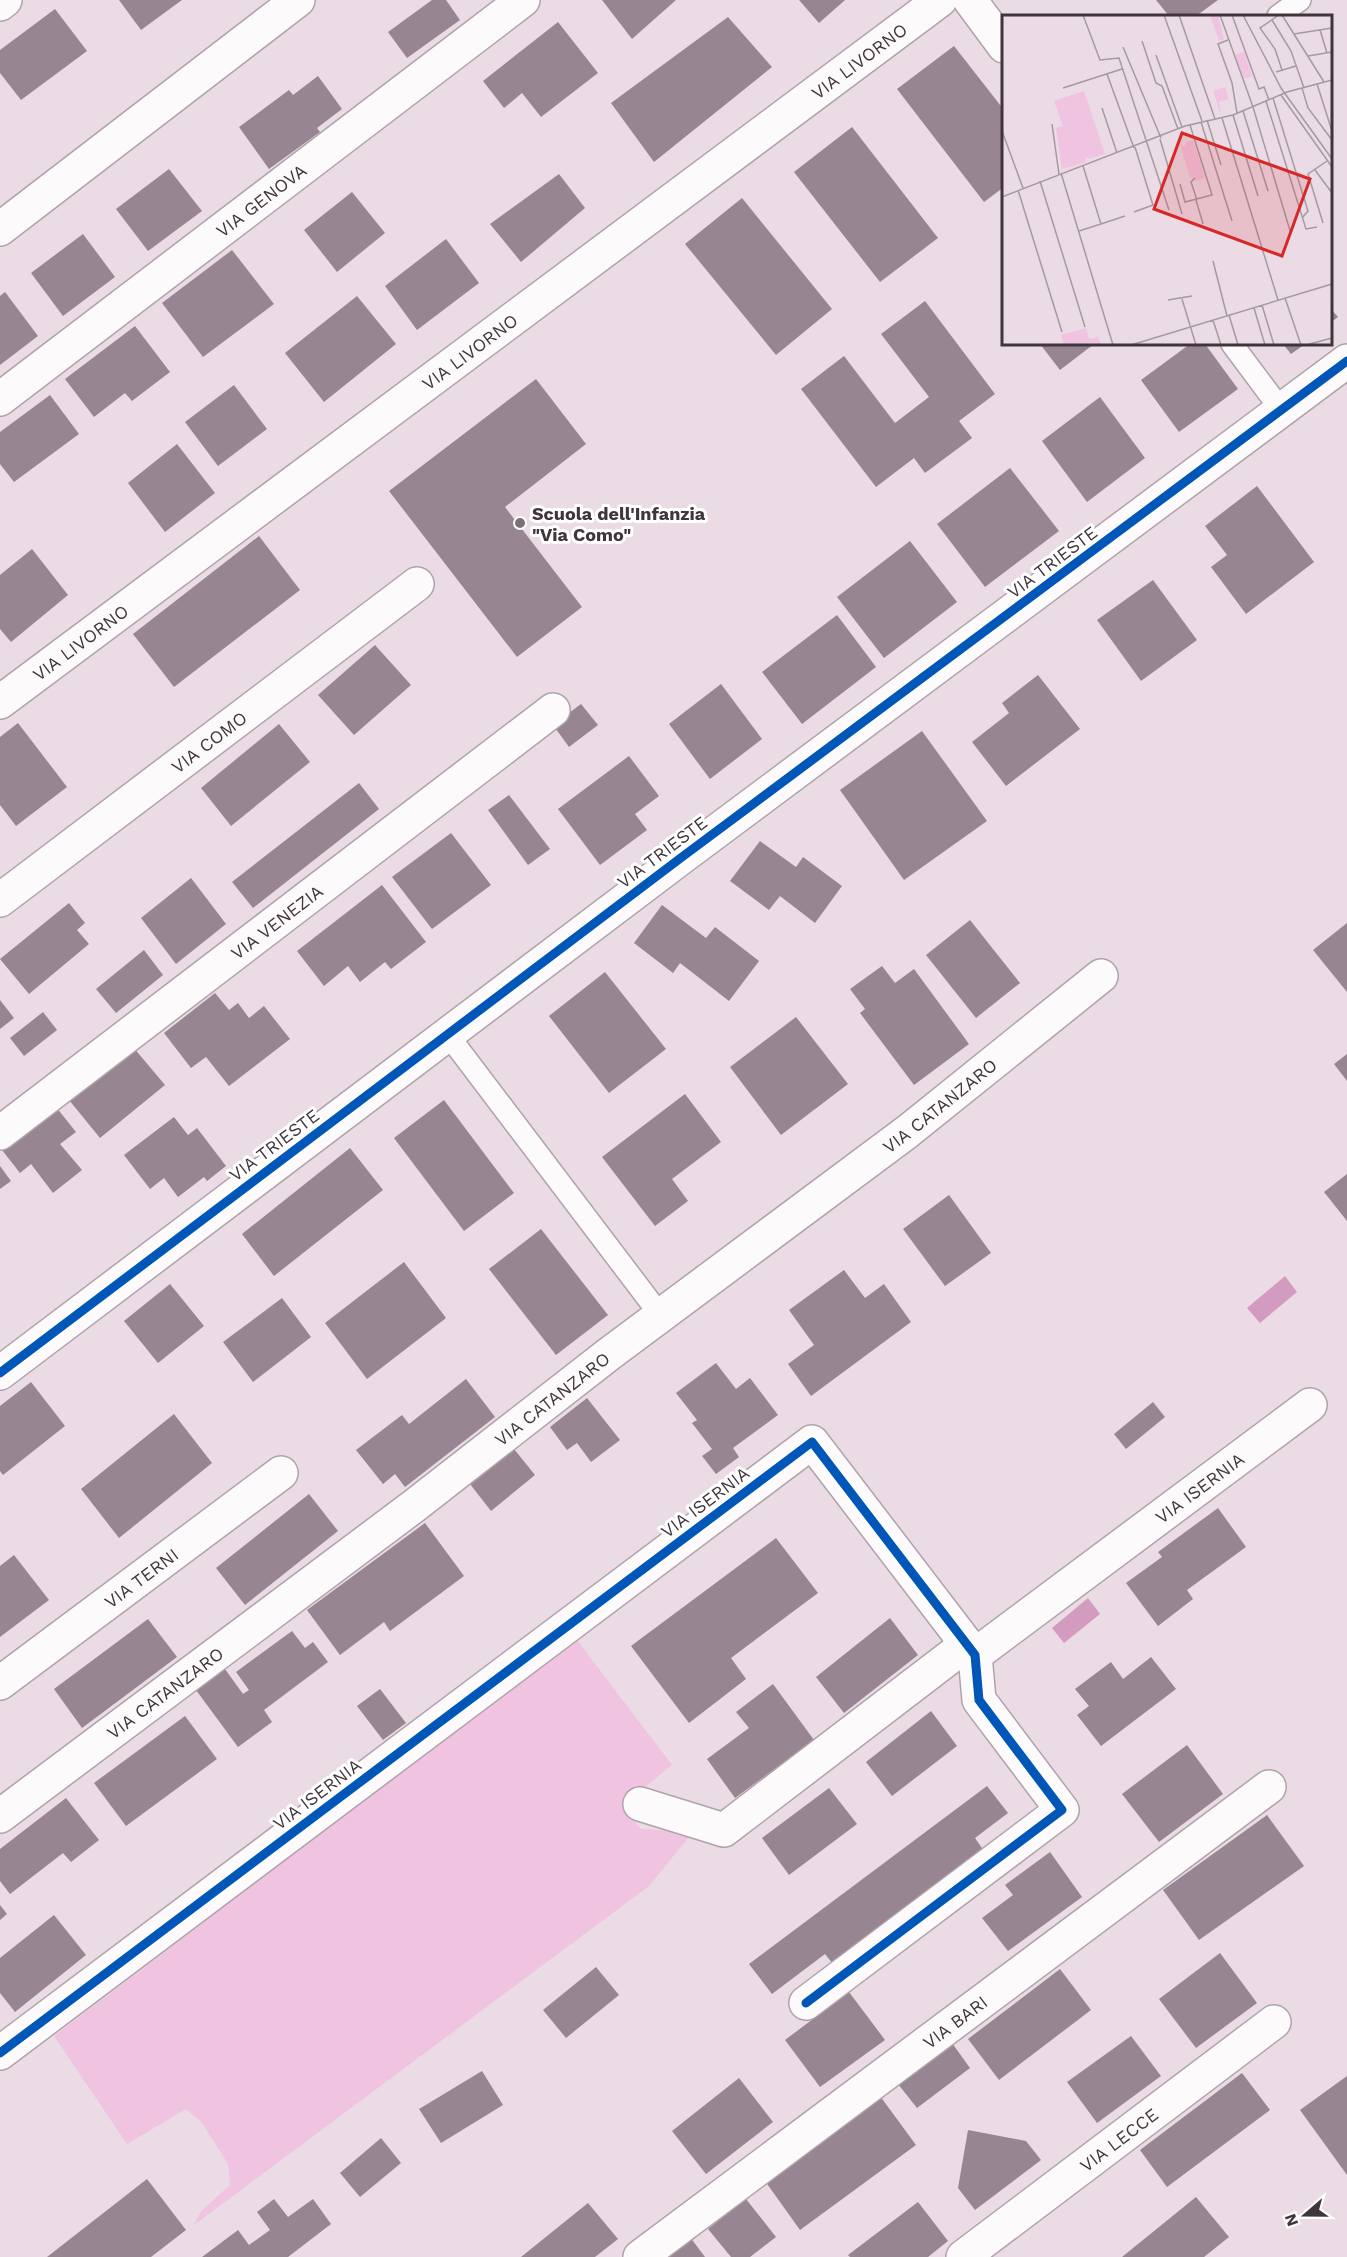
<svg xmlns="http://www.w3.org/2000/svg" width="1347" height="2257" viewBox="0 0 1347 2257" font-family="'Work Sans',sans-serif">
<style>
.green{fill:#f0c3e0}
.water{fill:#d49bc1}
.building{fill:#988592}
.lines{fill:none;stroke-linecap:round;stroke-linejoin:round}
.service-casing{stroke:#afa3ab;stroke-width:24}
.minor-casing{stroke:#afa3ab;stroke-width:36}
.service{stroke:#fcfafb;stroke-width:21}
.minor{stroke:#fcfafb;stroke-width:33}
.cycleway-casing{stroke:#fff;stroke-width:13}
.cycleway{stroke:#0057b8;stroke-width:9}
.poi-dot{fill:#7c6f77;stroke:#fff;stroke-width:2}
.labels{text-anchor:middle;dominant-baseline:central;stroke-width:6;stroke-linejoin:round;paint-order:stroke}
.street-label{font-size:18px;fill:#40353c;stroke:#fff}
.poi-label{font-size:18px;font-weight:bold;fill:#40353c;stroke:#fff;text-anchor:start}
.inset-road{fill:none;stroke:#a699a1;stroke-width:1.5}
.view{fill:#d62828;fill-opacity:0.15;stroke:#d62828;stroke-width:3}
.inset-edge{fill:none;stroke:#40353c;stroke-width:3}
</style>
<rect width="100%" height="100%" fill="#eadbe5"/>
<!-- green -->
<polygon class="green" points="577,1640 672,1765 622,1806 641,1829 693,1832 649,1886 194,2225 201,2211 230,2185 228,2164 202,2123 186,2109 127,2144 54,2036"/>
<!-- water -->
<g class="water">
<polygon points="1285,1276 1297,1292 1260,1323 1247,1308"/>
<polygon points="1088,1598 1100,1614 1064,1643 1052,1628"/>
</g>
<!-- building -->
<g class="building">
<polygon points="119,0 182,0 141,30"/>
<polygon points="432,0 446,0 460,20 407,58 388,32"/>
<polygon points="602,0 676,0 632,39"/>
<polygon points="799,0 845,0 819,23"/>
<polygon points="1156,0 1218,0 1196,16 1169,16"/>
<polygon points="55,9 87,51 21,100 0,73 0,50"/>
<polygon points="728,17 772,67 654,162 611,103"/>
<polygon points="558,22 598,73 541,117 522,93 504,108 483,81"/>
<polygon points="954,46 1004,110 1004,187 984,202 897,89"/>
<polygon points="318,76 342,109 317,128 320,132 269,169 239,127 289,90 293,95"/>
<polygon points="852,127 938,238 880,282 794,172"/>
<polygon points="169,169 202,211 148,251 116,209"/>
<polygon points="559,174 585,208 521,262 490,224"/>
<polygon points="352,192 385,233 337,272 304,230"/>
<polygon points="742,198 832,309 776,355 685,244"/>
<polygon points="83,234 115,277 63,316 31,273"/>
<polygon points="446,239 479,283 417,330 385,286"/>
<polygon points="232,250 274,304 203,357 162,303"/>
<polygon points="5,292 38,336 0,365 0,296"/>
<polygon points="357,296 396,344 324,402 285,353"/>
<polygon points="925,301 995,394 959,421 972,438 925,473 914,458 876,487 801,389 844,356 895,423 929,397 881,334"/>
<polygon points="1330,308 1338,317 1330,323"/>
<polygon points="135,326 170,372 132,401 125,393 94,417 65,379"/>
<polygon points="1040,344 1094,344 1060,370"/>
<polygon points="1190,344 1205,344 1238,389 1179,432 1141,380"/>
<polygon points="1283,344 1305,344 1291,354"/>
<polygon points="536,379 586,444 505,507 582,607 517,657 389,491"/>
<polygon points="234,385 267,429 218,466 185,422"/>
<polygon points="50,395 79,434 14,482 0,464 0,432"/>
<polygon points="1100,397 1145,458 1087,502 1042,441"/>
<polygon points="177,444 215,493 165,532 128,483"/>
<polygon points="1010,468 1059,531 985,587 937,524"/>
<polygon points="1257,486 1314,562 1246,614 1211,567 1227,555 1205,526"/>
<polygon points="259,536 300,590 174,687 133,634"/>
<polygon points="910,541 957,602 884,658 837,597"/>
<polygon points="32,549 68,595 11,642 0,629 0,575"/>
<polygon points="1153,580 1197,640 1141,681 1097,620"/>
<polygon points="837,615 876,667 802,724 762,672"/>
<polygon points="375,645 411,685 354,735 318,695"/>
<polygon points="1038,675 1080,729 1006,786 972,742 1009,713 1002,703"/>
<polygon points="721,684 762,739 710,779 669,724"/>
<polygon points="581,704 598,725 569,747 553,725"/>
<polygon points="18,723 67,787 16,826 0,805 0,737"/>
<polygon points="279,724 310,762 231,826 201,788"/>
<polygon points="922,731 987,821 904,880 840,790"/>
<polygon points="629,756 659,796 635,814 647,830 600,865 558,809"/>
<polygon points="359,783 379,809 253,908 232,882"/>
<polygon points="509,795 550,849 528,865 488,810"/>
<polygon points="451,833 491,885 432,929 392,877"/>
<polygon points="760,841 796,867 803,857 842,886 815,923 780,896 769,910 730,881"/>
<polygon points="191,878 226,924 176,964 141,918"/>
<polygon points="382,885 426,942 391,969 385,962 360,982 348,966 324,986 297,951"/>
<polygon points="69,903 85,923 77,930 89,944 29,994 0,959"/>
<polygon points="662,905 706,938 715,927 759,961 729,1001 680,963 673,973 634,943"/>
<polygon points="970,920 1020,983 976,1018 926,955"/>
<polygon points="1347,923 1347,992 1313,950"/>
<polygon points="144,950 163,975 116,1013 96,989"/>
<polygon points="882,966 895,983 914,969 969,1044 914,1085 860,1013 865,1009 850,989"/>
<polygon points="605,972 666,1049 609,1093 549,1016"/>
<polygon points="215,993 229,1010 238,1003 249,1018 264,1006 290,1039 229,1086 206,1057 191,1068 164,1033"/>
<polygon points="0,1000 14,1018 0,1029"/>
<polygon points="43,1012 57,1030 24,1056 10,1038"/>
<polygon points="796,1017 848,1084 781,1135 730,1067"/>
<polygon points="133,1047 165,1085 100,1138 69,1100"/>
<polygon points="1347,1054 1347,1081 1334,1064"/>
<polygon points="685,1094 721,1142 672,1179 688,1201 655,1226 602,1157"/>
<polygon points="444,1100 514,1193 464,1231 394,1138"/>
<polygon points="56,1107 76,1132 60,1144 82,1170 53,1193 31,1164 20,1173 2,1150"/>
<polygon points="174,1117 188,1135 197,1128 226,1166 207,1181 204,1177 178,1197 164,1178 150,1189 124,1155"/>
<polygon points="350,1148 383,1190 274,1276 242,1234"/>
<polygon points="0,1166 11,1181 0,1189"/>
<polygon points="1347,1174 1347,1221 1324,1192"/>
<polygon points="949,1195 991,1253 945,1286 903,1229"/>
<polygon points="541,1229 608,1315 556,1355 489,1269"/>
<polygon points="404,1262 446,1318 367,1379 325,1323"/>
<polygon points="844,1270 865,1298 884,1284 911,1322 811,1396 788,1364 814,1345 789,1310"/>
<polygon points="170,1284 204,1326 158,1363 124,1321"/>
<polygon points="282,1298 311,1337 253,1382 223,1342"/>
<polygon points="716,1363 736,1389 750,1378 778,1415 733,1448 739,1457 716,1474 702,1456 712,1449 692,1423 697,1420 676,1393"/>
<polygon points="466,1379 495,1417 405,1487 395,1474 383,1484 356,1450 402,1415 409,1424"/>
<polygon points="31,1382 65,1426 3,1475 0,1471 0,1406"/>
<polygon points="587,1398 620,1440 591,1462 577,1443 567,1450 550,1427"/>
<polygon points="1153,1402 1165,1417 1126,1449 1114,1434"/>
<polygon points="174,1414 212,1463 119,1538 81,1489"/>
<polygon points="514,1449 535,1475 491,1511 470,1484"/>
<polygon points="309,1494 338,1531 245,1605 216,1568"/>
<polygon points="1218,1508 1246,1547 1187,1590 1193,1599 1158,1626 1126,1583 1162,1557 1158,1552"/>
<polygon points="425,1523 464,1576 390,1631 384,1622 340,1655 307,1610"/>
<polygon points="776,1538 818,1593 731,1658 746,1679 689,1723 631,1646"/>
<polygon points="14,1555 49,1600 0,1637 0,1566"/>
<polygon points="890,1618 918,1655 844,1713 816,1677"/>
<polygon points="148,1619 177,1657 82,1728 54,1689"/>
<polygon points="292,1631 305,1648 313,1642 328,1662 264,1710 272,1722 238,1747 193,1686 222,1665 243,1694 249,1690 236,1672"/>
<polygon points="1151,1657 1176,1689 1101,1746 1077,1715 1089,1706 1075,1689 1111,1662 1123,1679"/>
<polygon points="773,1684 814,1740 735,1798 707,1759 749,1728 736,1712"/>
<polygon points="380,1689 406,1723 383,1740 357,1706"/>
<polygon points="931,1711 957,1746 892,1796 866,1762"/>
<polygon points="185,1716 217,1759 126,1826 94,1783"/>
<polygon points="1187,1745 1223,1794 1159,1842 1122,1794"/>
<polygon points="987,1786 1008,1813 975,1838 984,1851 833,1964 825,1954 772,1994 749,1964"/>
<polygon points="829,1788 857,1824 789,1875 762,1838"/>
<polygon points="66,1798 99,1840 71,1862 63,1853 10,1894 0,1881 0,1849"/>
<polygon points="1267,1815 1304,1866 1199,1940 1163,1890"/>
<polygon points="1050,1852 1082,1897 1008,1951 982,1918 1013,1895 1005,1885"/>
<polygon points="0,1905 7,1914 0,1920"/>
<polygon points="54,1915 86,1955 15,2012 0,1993 0,1958"/>
<polygon points="1220,1953 1257,2003 1196,2048 1159,1999"/>
<polygon points="596,1967 619,1995 566,2038 543,2010"/>
<polygon points="1060,1969 1091,2010 999,2080 968,2039"/>
<polygon points="849,1992 885,2040 820,2087 785,2040"/>
<polygon points="1131,2036 1161,2076 1097,2123 1067,2082"/>
<polygon points="952,2043 970,2068 917,2108 898,2084"/>
<polygon points="482,2071 503,2105 441,2143 419,2109"/>
<polygon points="1242,2073 1270,2110 1167,2187 1140,2150"/>
<polygon points="1347,2076 1347,2175 1300,2110"/>
<polygon points="739,2078 773,2122 706,2174 672,2131"/>
<polygon points="880,2096 916,2145 800,2230 765,2181"/>
<polygon points="968,2130 1026,2141 1041,2160 975,2210 958,2188"/>
<polygon points="381,2138 401,2163 360,2197 340,2173"/>
<polygon points="147,2179 186,2230 151,2257 47,2257"/>
<polygon points="1196,2197 1229,2237 1204,2257 1122,2257"/>
<polygon points="274,2199 288,2217 313,2199 331,2224 288,2257 202,2257 238,2230 249,2245 270,2230 257,2212"/>
<polygon points="746,2199 776,2237 750,2257 731,2257 708,2229"/>
<polygon points="918,2202 948,2241 928,2257 850,2257 848,2255"/>
<polygon points="588,2203 618,2239 595,2257 521,2257"/>
<polygon points="690,2237 705,2257 664,2257"/>
</g>
<g class="lines">
<!-- service casing -->
<g class="service-casing">
<g id="service">
<polyline points="1278,16 1300,0"/>
<polyline points="1232,344 1282,411"/>
<polyline points="448,1035 661,1316"/>
</g>
</g>
<!-- minor casing -->
<g class="minor-casing">
<g id="minor">
<polyline points="970,0 1004,46"/>
<polyline points="0,4 5,0"/>
<polyline points="0,229 298,0"/>
<path id="s1" d="M 0,399 L 523,0"/>
<path id="s2" d="M 0,702 L 940,0"/>
<path id="s3" d="M 0,900 L 417,584"/>
<path id="s4" d="M 0,1133 L 553,710"/>
<polyline points="0,1373 682,857 1347,361"/>
<path id="s5" d="M 975,1655 L 1310,1405"/>
<path id="s6" d="M 0,1683 L 281,1473"/>
<polyline points="640,1804 724,1830 967,1644"/>
<path id="s7" d="M 0,1816 L 414,1506 L 609,1354 L 907,1132 L 1101,976"/>
<polyline points="0,2053 812,1442 975,1655 979,1700 1062,1810 806,2003"/>
<path id="s8" d="M 640,2257 L 1269,1787"/>
<path id="s9" d="M 963,2257 L 1274,2022"/>
</g>
</g>
<!-- service -->
<use href="#service" class="service"/>
<!-- minor -->
<use href="#minor" class="minor"/>
<!-- cycleway casing -->
<g class="cycleway-casing">
<g id="cycleway">
<polyline points="0,1373 682,857 1347,361"/>
<polyline points="0,2053 812,1442 975,1655 979,1700 1062,1810 806,2003"/>
</g>
</g>
<!-- cycleway -->
<use href="#cycleway" class="cycleway"/>
</g>
<!-- markers -->
<circle class="poi-dot" cx="520" cy="523" r="6"/>
<g class="labels">
<!-- street labels -->
<g class="street-label">
<text stroke="none"><textPath href="#s2" startOffset="1072">VIA LIVORNO</textPath></text>
<text stroke="none"><textPath href="#s1" startOffset="328">VIA GENOVA</textPath></text>
<text stroke="none"><textPath href="#s2" startOffset="586">VIA LIVORNO</textPath></text>
<text transform="translate(1052 562) rotate(-37)">VIA TRIESTE</text>
<text stroke="none"><textPath href="#s2" startOffset="100">VIA LIVORNO</textPath></text>
<text stroke="none"><textPath href="#s3" startOffset="262">VIA COMO</textPath></text>
<text transform="translate(662 852) rotate(-37)">VIA TRIESTE</text>
<text stroke="none"><textPath href="#s4" startOffset="348">VIA VENEZIA</textPath></text>
<text stroke="none"><textPath href="#s7" startOffset="1178">VIA CATANZARO</textPath></text>
<text transform="translate(274 1145) rotate(-37)">VIA TRIESTE</text>
<text stroke="none"><textPath href="#s7" startOffset="692">VIA CATANZARO</textPath></text>
<text stroke="none"><textPath href="#s5" startOffset="280">VIA ISERNIA</textPath></text>
<text transform="translate(705 1502) rotate(-37)">VIA ISERNIA</text>
<text stroke="none"><textPath href="#s6" startOffset="176">VIA TERNI</textPath></text>
<text stroke="none"><textPath href="#s7" startOffset="206">VIA CATANZARO</textPath></text>
<text transform="translate(317 1794) rotate(-37)">VIA ISERNIA</text>
<text stroke="none"><textPath href="#s8" startOffset="393">VIA BARI</textPath></text>
<text stroke="none"><textPath href="#s9" startOffset="195">VIA LECCE</textPath></text>
</g>
<!-- poi labels -->
<g class="poi-label">
<text x="532" y="513">Scuola dell'Infanzia<tspan x="532" dy="21">"Via Como"</tspan></text>
</g>
</g>
<!-- overview -->
<g transform="translate(1002 15)">
<rect width="330" height="330" fill="#eadbe5"/>
<path d="M 208,0 L 216,0 L 222,24 L 217,26 ZM 242,37 L 250,61 L 246,63 L 242,63 L 233,40 ZM 223,72 L 228,88 L 226,84 L 217,87 L 219,100 L 211,76 ZM 82,76 L 103,139 L 86,144 L 83,141 L 84,147 L 60,154 L 54,113 L 61,111 L 52,86 ZM 191,125 L 203,163 L 194,166 L 188,162 L 178,129 L 183,132 L 184,127 ZM 84,313 L 87,324 L 96,322 L 99,330 L 62,330 L 59,320 Z" fill="#f0c3e0"/>
<path class="inset-road" d="M 81,0 L 98,45 L 117,43 L 167,195M 162,0 L 200,106M 177,0 L 213,104M 218,0 L 251,92 L 289,219M 230,0 L 257,74 L 262,72 L 267,85M 241,0 L 279,73 L 330,144M 277,0 L 258,13 L 273,34 L 280,55M 280,0 L 322,67M 270,5 L 289,36 L 302,73M 318,15 L 325,38M 292,19 L 330,13M 226,25 L 216,29 L 230,68 L 235,98M 140,26 L 154,68 L 160,71 L 176,114M 121,32 L 159,123M 154,40 L 180,112M 306,41 L 330,37M 274,57 L 294,51M 105,59 L 132,133M 315,69 L 330,116M 61,73 L 120,54M 300,73 L 306,93 L 330,125M 279,80 L 330,152M 271,83 L 306,196 L 300,203M 264,86 L 304,214 L 315,212M 100,93 L 115,138M 241,96 L 266,176M 231,100 L 256,181M 220,103 L 276,285M 205,105 L 219,150M 199,107 L 230,206M 50,109 L 57,159M 0,116 L 21,173M 158,124 L 180,199M 313,155 L 330,178M 59,158 L 111,330M 193,163 L 189,167 L 195,185M 38,166 L 83,312M 178,169 L 183,187 L 210,180 L 188,110M 16,175 L 60,317M 0,182 L 183,111 L 231,100 L 285,77 L 330,65M 194,185 L 201,209M 132,197 L 151,190 L 133,132M 321,208 L 306,159 L 325,146M 99,209 L 123,201M 77,216 L 99,209 L 81,151M 211,246 L 225,301M 283,283 L 299,330M 180,284 L 194,330M 166,285 L 190,281M 260,290 L 272,330M 252,293 L 263,330M 227,300 L 236,330M 211,305 L 219,330M 129,330 L 330,269M 304,330 L 330,323"/>
<path class="view" d="M 180,118 L 308,164 L 280,241 L 152,194 Z"/>
<rect width="330" height="330" class="inset-edge"/>
</g>
<!-- north arrow -->
<g transform="translate(1305 2215) rotate(250)" stroke="#ffffff" stroke-width="4.5" paint-order="stroke">
<path d="M0-4.5L10 22L0 15L-10 22Z" fill="#40353c"/>
<text y="-9" font-size="16" font-weight="bold" text-anchor="middle" fill="#40353c">N</text>
</g>
</svg>
